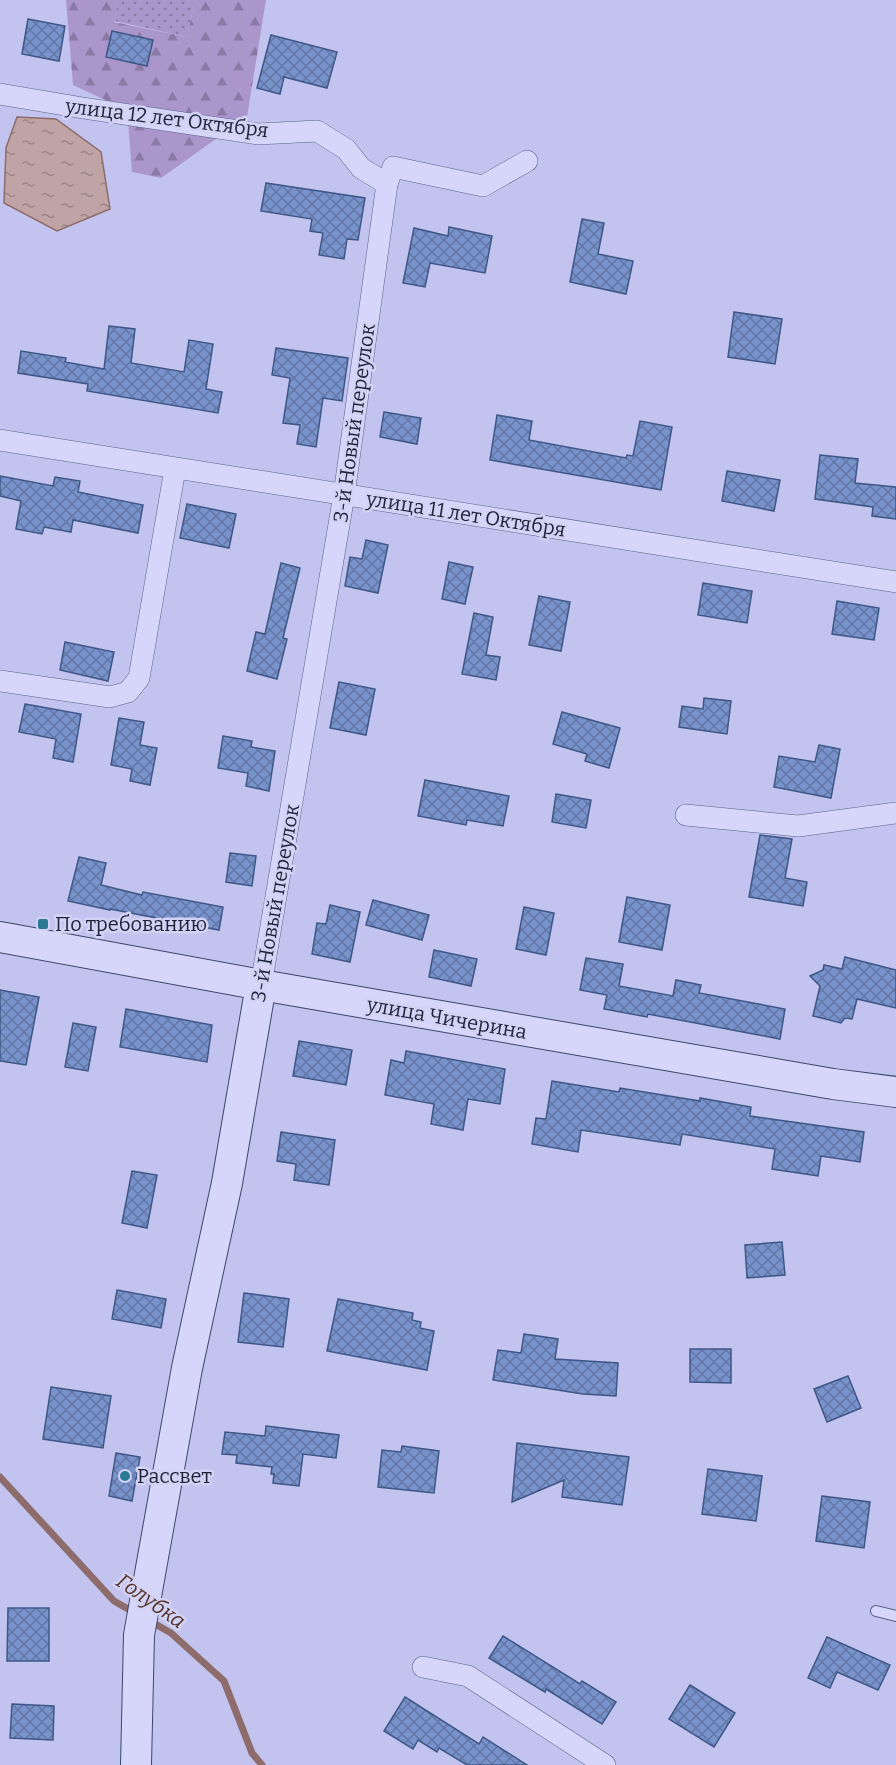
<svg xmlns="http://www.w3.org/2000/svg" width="896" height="1765" viewBox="0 0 896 1765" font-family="Bitter,serif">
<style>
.grass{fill:url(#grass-dots)}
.forest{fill:url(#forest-firs)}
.water{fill:url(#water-ripples);stroke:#8e6c6b;stroke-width:1.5}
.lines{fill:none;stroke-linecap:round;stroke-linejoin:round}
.stream{stroke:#8e6c6b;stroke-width:7}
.building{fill:url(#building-cross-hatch);stroke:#3f5786;stroke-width:1.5}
.lane-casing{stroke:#596387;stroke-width:12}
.street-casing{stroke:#596387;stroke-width:22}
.secondary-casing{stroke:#3d4769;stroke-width:32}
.lane{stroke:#d5d6f9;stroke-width:10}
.street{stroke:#d5d6f9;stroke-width:21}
.secondary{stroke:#d5d6f9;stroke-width:30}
.poi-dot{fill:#2a7a96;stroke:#d2d2f5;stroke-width:2}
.labels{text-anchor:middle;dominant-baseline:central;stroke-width:5;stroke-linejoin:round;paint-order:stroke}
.street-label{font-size:20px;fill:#1d2437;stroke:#d2d2f5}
.poi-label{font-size:20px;fill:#1d2437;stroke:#d2d2f5;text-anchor:start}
.water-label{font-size:21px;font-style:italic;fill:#57352d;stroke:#d2d2f5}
</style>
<defs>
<pattern id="grass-dots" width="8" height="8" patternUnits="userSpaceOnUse" patternTransform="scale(1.5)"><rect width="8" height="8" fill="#ab96cc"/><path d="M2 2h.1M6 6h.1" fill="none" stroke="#8b7aa6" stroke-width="1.8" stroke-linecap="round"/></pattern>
<pattern id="forest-firs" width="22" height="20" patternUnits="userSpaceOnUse" patternTransform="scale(1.5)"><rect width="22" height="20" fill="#ab96cc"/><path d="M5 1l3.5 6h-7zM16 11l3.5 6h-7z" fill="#8b7aa6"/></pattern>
<pattern id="water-ripples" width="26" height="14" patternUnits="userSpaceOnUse" patternTransform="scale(1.5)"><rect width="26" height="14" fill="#c0a4a5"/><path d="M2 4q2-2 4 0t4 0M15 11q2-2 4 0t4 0" fill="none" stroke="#9b8587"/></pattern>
<pattern id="building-cross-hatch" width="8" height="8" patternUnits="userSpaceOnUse" patternTransform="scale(1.5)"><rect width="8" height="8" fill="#7892cc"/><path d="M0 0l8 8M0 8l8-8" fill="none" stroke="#6277a6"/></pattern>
</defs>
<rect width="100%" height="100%" fill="#c2c3ee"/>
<!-- grass -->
<polygon class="grass" points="118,0 195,0 187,37 114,21"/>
<!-- forest -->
<polygon class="forest" points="66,0 118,0 114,22 187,37 195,0 266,0 247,117 161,178 132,172 127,110 73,85"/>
<!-- water -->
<polygon class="water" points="17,117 56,119 101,152 110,209 57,231 4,203 6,148"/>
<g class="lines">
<!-- stream -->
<g class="stream">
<polyline points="0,1477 114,1601 135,1613"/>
<polyline points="150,1621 171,1633 224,1681 252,1753 262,1765"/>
</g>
</g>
<!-- building -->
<g class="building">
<polygon points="28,19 65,26 59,61 22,54"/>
<polygon points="112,31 153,40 147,66 106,57"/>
<polygon points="271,35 337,52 327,88 284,77 280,94 257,88"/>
<polygon points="266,183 365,198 358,240 347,239 344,259 319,255 323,233 310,231 312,219 261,211"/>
<polygon points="582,219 604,223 598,254 633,261 626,294 570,282"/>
<polygon points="449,227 492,236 485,273 430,263 425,287 403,283 414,228 448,236"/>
<polygon points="734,312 782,319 775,364 728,357"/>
<polygon points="109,326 135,329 131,363 184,372 189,340 213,344 206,389 222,392 218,413 87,391 88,384 18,373 21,351 66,358 65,362 104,369"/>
<polygon points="276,348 348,358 342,401 323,398 316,447 297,444 300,425 283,423 290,378 272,375"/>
<polygon points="384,412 421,418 417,444 380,437"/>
<polygon points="497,415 532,421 529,440 626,458 627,455 633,456 640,421 672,427 661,490 490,460"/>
<polygon points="820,455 858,459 855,483 896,487 896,519 872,516 873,507 815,499"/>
<polygon points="727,471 780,480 774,511 722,501"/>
<polygon points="0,476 53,486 55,477 80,481 78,492 143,505 138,533 73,520 71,532 44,527 42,534 16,529 21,501 0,496"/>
<polygon points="187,504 236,514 229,548 180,538"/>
<polygon points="366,540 388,545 378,593 345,586 350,557 362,559"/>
<polygon points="449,562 473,567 465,604 442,599"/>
<polygon points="281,563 300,568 283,638 287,639 277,679 247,671 256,632 265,634"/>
<polygon points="703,583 752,591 747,623 698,615"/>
<polygon points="539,596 570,602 561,651 529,645"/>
<polygon points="837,601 879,608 874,640 832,634"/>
<polygon points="474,613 493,617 486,655 500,657 496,680 462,674"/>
<polygon points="65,642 114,652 108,681 60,670"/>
<polygon points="339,682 375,689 366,735 330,728"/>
<polygon points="704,698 731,701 727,734 679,727 682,706 703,709"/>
<polygon points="25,704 81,714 73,762 53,758 56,739 19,732"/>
<polygon points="562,712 620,728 609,768 585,761 587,754 553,744"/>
<polygon points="119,718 144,722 140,745 157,748 150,785 130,781 132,769 111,765"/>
<polygon points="223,736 252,741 251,747 275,751 269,791 246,786 248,773 218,768"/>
<polygon points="819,745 840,749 831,798 774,787 779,756 815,762"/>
<polygon points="425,780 509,796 503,826 467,820 466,825 418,816"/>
<polygon points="556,794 591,800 586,828 552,822"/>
<polygon points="760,835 792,839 785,878 807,882 803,906 749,897"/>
<polygon points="230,853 256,856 252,886 226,882"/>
<polygon points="79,857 106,863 101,885 142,895 143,892 223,907 219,930 110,909 110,910 68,901"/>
<polygon points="627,897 670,905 662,950 619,942"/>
<polygon points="373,900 429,915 422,940 366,925"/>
<polygon points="330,905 360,912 350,962 312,954 317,923 326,924"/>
<polygon points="524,907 554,913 546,955 516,949"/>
<polygon points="434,950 477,959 471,986 429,977"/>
<polygon points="845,957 896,970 896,1008 857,999 852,1019 845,1018 841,1023 813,1016 820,986 810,976 823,970 824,965 842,969"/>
<polygon points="586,958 623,964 619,986 673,996 676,980 701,985 699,993 785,1009 780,1039 648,1014 647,1017 604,1009 607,995 580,990"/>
<polygon points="0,990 39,997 26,1065 0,1061"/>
<polygon points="126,1009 212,1025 207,1062 120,1047"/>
<polygon points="73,1023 96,1027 88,1071 65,1067"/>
<polygon points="299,1041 352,1050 346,1085 293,1076"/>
<polygon points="406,1051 505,1069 500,1104 468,1099 463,1130 431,1124 434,1104 385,1095 391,1060 404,1063"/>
<polygon points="552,1081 619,1092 620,1088 700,1101 700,1098 751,1107 750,1116 864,1132 860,1162 821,1156 818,1176 772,1169 775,1149 682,1134 680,1145 581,1130 578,1152 532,1144 536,1118 546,1119"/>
<polygon points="281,1132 335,1140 329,1185 294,1180 296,1164 277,1161"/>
<polygon points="132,1171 157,1175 147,1228 122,1223"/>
<polygon points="782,1242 785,1275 747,1278 745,1245"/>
<polygon points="117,1290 166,1299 161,1328 112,1319"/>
<polygon points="244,1293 289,1299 283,1347 238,1342"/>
<polygon points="338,1299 413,1313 412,1320 421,1322 420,1328 434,1331 427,1370 327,1351"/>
<polygon points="524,1334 558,1339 555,1359 618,1363 616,1396 583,1394 493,1380 498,1350 521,1353"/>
<polygon points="690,1349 731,1349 731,1383 690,1382"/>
<polygon points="848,1376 861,1408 827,1422 814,1389"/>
<polygon points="51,1387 111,1396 103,1448 43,1439"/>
<polygon points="266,1426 339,1435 336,1458 303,1454 299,1486 273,1483 274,1474 271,1474 272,1467 236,1463 237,1455 222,1454 225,1432 265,1436"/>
<polygon points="517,1443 629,1457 622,1505 562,1497 564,1480 512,1502"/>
<polygon points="402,1446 439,1451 434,1493 378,1487 382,1450 401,1452"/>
<polygon points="116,1453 140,1457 132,1501 109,1496"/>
<polygon points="708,1469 762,1476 756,1521 702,1514"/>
<polygon points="822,1496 870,1502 864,1548 816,1541"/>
<polygon points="8,1608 49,1608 49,1661 7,1661"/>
<polygon points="503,1636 580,1684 582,1681 616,1702 602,1724 546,1689 545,1692 489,1658"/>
<polygon points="827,1637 890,1665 878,1690 837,1672 830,1688 808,1678"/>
<polygon points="690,1685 735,1713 714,1747 669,1719"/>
<polygon points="405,1697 479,1744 483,1737 527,1765 467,1765 439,1748 437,1752 418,1740 413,1749 384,1731"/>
<polygon points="12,1704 54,1706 53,1740 10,1738"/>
</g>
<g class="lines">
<!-- lane casing -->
<g class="lane-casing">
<polyline id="lane" points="876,1611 896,1616"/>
</g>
<!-- street casing -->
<g class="street-casing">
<g id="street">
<polyline points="0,94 83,108 258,134 317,131 346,149 361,168 387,184"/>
<polyline points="0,440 896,582"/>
<polyline points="0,681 110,697 128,692 139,678 175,469"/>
<polyline points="686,815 798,826 896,813"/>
<polyline points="261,985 344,495 387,184 393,167 483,186 527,161"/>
<polyline points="423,1667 468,1676 605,1765"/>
</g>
</g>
<!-- secondary casing -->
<g class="secondary-casing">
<g id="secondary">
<polyline points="0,937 261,985 833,1084 896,1092"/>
<polyline points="136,1765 139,1635 187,1368 227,1183 261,985"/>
</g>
</g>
<!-- lane -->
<use href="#lane" class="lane"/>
<!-- street -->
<use href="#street" class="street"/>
<!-- secondary -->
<use href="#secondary" class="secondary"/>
</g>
<!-- markers -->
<g class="poi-dot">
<rect x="37" y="918" width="12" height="12" rx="3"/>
<circle cx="125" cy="1476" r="6"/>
</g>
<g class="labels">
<!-- street labels -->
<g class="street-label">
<text transform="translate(167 118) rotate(7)">улица 12 лет Октября</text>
<text transform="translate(354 423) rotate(-82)">3-й Новый переулок</text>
<text transform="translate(466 514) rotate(9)">улица 11 лет Октября</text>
<text transform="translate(275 903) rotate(-80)">3-й Новый переулок</text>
<text transform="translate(447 1018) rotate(10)">улица Чичерина</text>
</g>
<!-- poi labels -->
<g class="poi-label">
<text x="55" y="924">По требованию</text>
<text x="137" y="1476">Рассвет</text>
</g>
<!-- water labels -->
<g class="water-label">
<text transform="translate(151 1601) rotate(35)">Голубка</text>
</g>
</g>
</svg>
